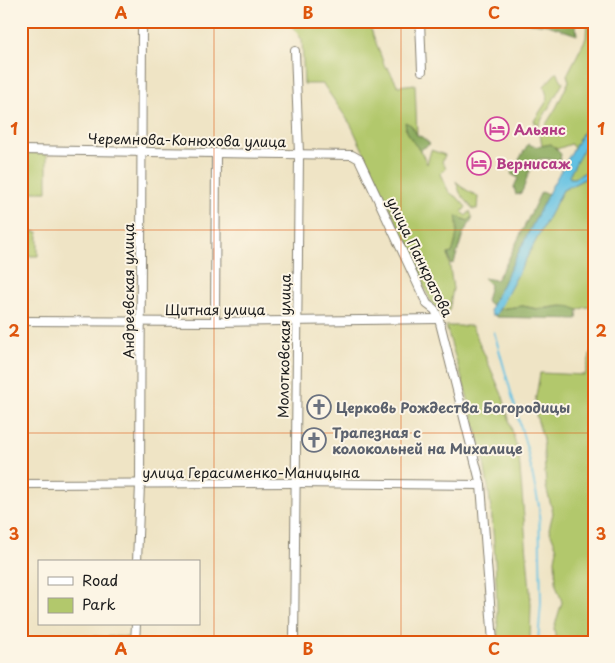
<svg xmlns="http://www.w3.org/2000/svg" width="615" height="663" viewBox="0 0 615 663" font-family="'Playpen Sans',sans-serif">
<style>
.green{fill:#b2c86c;stroke:#677244}
.forest{fill:#8dac60;stroke:#54643e}
.water{fill:#63c1e2;stroke:#406e7f}
.lines{fill:none;stroke-linecap:round;stroke-linejoin:round}
.stream{stroke:#63c1e2;stroke-width:2}
.street-casing{stroke:#868070;stroke-width:10}
.street{stroke:#fff;stroke-width:8}
.grid{fill:none;stroke:#de560d;stroke-width:1;stroke-opacity:0.55}
.labels{text-anchor:middle;dominant-baseline:central;stroke-width:4;stroke-linejoin:round;paint-order:stroke}
.hotel-label{font-size:14px;font-weight:bold;fill:#b23c85;stroke:#fcf5e5;text-anchor:start}
.street-label{font-size:14px;fill:#1c1c1c;stroke:#fcf5e5}
.worship-label{font-size:14px;font-weight:bold;fill:#5b616d;stroke:#fcf5e5;text-anchor:start}
.neatline{fill:none;stroke:#de560d;stroke-width:2}
.grid-label{font-size:16px;text-anchor:middle;font-weight:bold;fill:#de560d}
</style>
<rect width="100%" height="100%" fill="#fcf5e5"/>
<filter id="ink" filterUnits="userSpaceOnUse"><feTurbulence type="fractalNoise" baseFrequency=".02" numOctaves="2"/><feDisplacementMap in="SourceGraphic" scale="10" xChannelSelector="R" yChannelSelector="G"/><feConvolveMatrix kernelMatrix="1 2 1 2 8 2 1 2 1" color-interpolation-filters="sRGB"/></filter>
<filter id="wash" filterUnits="userSpaceOnUse"><feTurbulence type="fractalNoise" baseFrequency=".0096" numOctaves="4" result="noise"/><feDisplacementMap in="SourceGraphic" scale="20" xChannelSelector="R" yChannelSelector="G"/><feGaussianBlur stdDeviation="1.12" result="paint"/><feColorMatrix in="noise" values="0 0 0 0 0 0 0 0 0 0 0 0 0 0 0 0 0 1.4 0 .05"/><feComposite in="paint" operator="in"/></filter>
<g filter="url(#wash)">
<rect width="100%" height="100%" fill="#efe4c5"/>
<!-- green -->
<g class="green">
<path d="M 289,21 L 368,21 L 385,67 L 388,68 L 398,86 L 415,84 L 417,135 L 411,125 L 405,128 C 412,141 422,151 427,164 L 431,150 L 445,155 L 442,162 L 446,168 L 440,174 L 449,192 L 459,199 L 466,207 L 462,212 L 466,216 L 470,211 L 472,217 L 469,221 L 457,217 C 459,228 456,242 452,253 L 448,254 L 453,289 L 449,311 L 440,313 L 430,300 L 391,210 L 351,125 L 323,84 L 304,84 L 302,40 Z"/>
<polygon points="587,21 594,21 594,111 574,149 571,144 557,149 551,144 542,146 540,134 556,108 569,81 567,75 586,38"/>
<polygon points="557,72 563,83 538,126 534,121 548,99 544,86"/>
<polygon points="594,129 594,168 574,178 570,178 569,174"/>
<polygon points="21,152 47,152 47,192 25,192 25,231 38,232 38,256 21,256"/>
<polygon points="594,174 594,308 586,307 578,310 561,306 538,309 523,306 499,309 563,190"/>
<polygon points="456,181 460,186 478,197 477,209 473,209 460,193"/>
<path d="M 446,326 L 472,326 L 503,397 L 519,456 L 531,604 L 530,642 L 498,642 C 496,575 495,505 479,440 C 470,402 457,364 446,326 Z"/>
<polygon points="594,339 594,642 556,642 554,628 562,602 556,585 555,559 557,549 549,529 553,513 546,487 543,439 534,408 540,373 585,375"/>
<polygon points="77,636 127,637 127,642 77,642"/>
</g>
<!-- forest -->
<g class="forest">
<polygon points="514,21 570,22 576,26 577,35 548,25"/>
<path d="M 405,122 L 411,125 L 417,135 L 422,137 L 430,144 L 420,150 C 412,142 406,133 405,122 Z"/>
<path d="M 528,144 L 536,147 L 551,144 L 561,154 L 560,160 C 554,160 546,158 540,159 C 528,162 527,184 521,193 L 516,195 L 514,187 L 518,178 L 511,174 Z"/>
<polygon points="541,192 549,194 492,305 486,301 490,285 483,278 496,280 506,264"/>
<path d="M 456,216 L 468,221 L 472,217 L 472,220 L 463,234 L 454,263 L 451,264 L 448,254 L 452,253 C 456,242 459,228 456,216 Z"/>
<path d="M 523,306 C 528,307 534,309 539,309 C 553,309 566,302 578,310 L 577,319 L 496,317 L 494,315 L 499,309 Z"/>
</g>
<!-- water -->
<polygon class="water" points="594,111 594,129 569,176 570,178 574,178 594,168 594,174 563,190 496,315 492,315 490,311 492,305 552,186 590,120"/>
<g class="lines">
<!-- stream -->
<polyline class="stream" points="494,332 527,449 539,506 541,603 538,642"/>
</g>
</g>
<g filter="url(#ink)">
<g class="lines">
<!-- street casing -->
<g class="street-casing">
<g id="street">
<polyline points="420,21 422,71"/>
<polyline points="21,150 352,155 359,159 427,304 435,310 439,319 481,485 493,642"/>
<polyline points="21,321 215,322 439,319"/>
<polyline points="215,322 216,153"/>
<polyline points="21,484 294,483 481,485"/>
<polyline points="137,562 140,484 142,21"/>
<polyline points="135,642 136,624"/>
<polyline points="294,642 299,154 295,51"/>
</g>
</g>
<!-- street -->
<use href="#street" class="street"/>
</g>
</g>
<!-- grid -->
<path class="grid" d="M 214,21 L 214,642M 401,21 L 401,642M 21,230 L 594,230M 21,433 L 594,433"/>
<!-- icons -->
<defs>
<g id="hotel-ring" transform="scale(1.25)"><circle r="9.5" fill="#fcf5e5" stroke="#d1479c" stroke-width="1.5"/><path d="M-6-4.5h1.5V1H6V5H4.5V3h-9V5H-6ZM-4 0a1.8 1.8 0 1 1 3.6 0ZM.5 0V-2.5h3Q6-2.5 6 0Z" fill="#d1479c"/></g>
<g id="church-ring" transform="scale(1.25)"><circle r="9.5" fill="#fcf5e5" stroke="#6b7280" stroke-width="1.5"/><path d="M-1.2-6h2.4v3.5h3.3v2.4h-3.3V6h-2.4V-.1h-3.3v-2.4h3.3Z" fill="#6b7280"/></g>
</defs>
<g fill-rule="evenodd">
<use href="#hotel-ring" x="497" y="129"/>
<use href="#hotel-ring" x="479" y="163"/>
<use href="#church-ring" x="319" y="407"/>
<use href="#church-ring" x="314" y="440"/>
</g>
<g class="labels">
<!-- hotel labels -->
<g class="hotel-label">
<text x="514" y="129">Альянс</text>
<text x="496" y="163">Вернисаж</text>
</g>
<!-- street labels -->
<g class="street-label">
<text transform="translate(187 140) rotate(1)">Черемнова-Конюхова улица</text>
<text transform="translate(420 257) rotate(64)">улица Панкратова</text>
<text transform="translate(128 291) rotate(-90)">Андреевская улица</text>
<text x="215" y="309">Щитная улица</text>
<text transform="translate(284 346) rotate(-89)">Молотковская улица</text>
<text x="251" y="472">улица Герасименко-Маницына</text>
</g>
<!-- worship labels -->
<g class="worship-label">
<text x="336" y="407">Церковь Рождества Богородицы</text>
<text x="332" y="432">Трапезная с<tspan x="332" dy="16">колокольней на Михалице</tspan></text>
</g>
</g>
<!-- margin -->
<rect width="615" height="663" fill="none" stroke="#fcf5e5" stroke-width="55"/>
<!-- legend -->
<rect x="38" y="560" width="162" height="65" fill="#fcf5e5" stroke="#a29e95"/>
<rect x="48" y="577" width="25" height="8" fill="#ffffff" stroke="#a29e95"/>
<text x="82" y="586" font-size="15" fill="#1c1c1c">Road</text>
<rect x="48" y="598" width="25" height="15" fill="#b2c86c" stroke="#a29e95"/>
<text x="82" y="610" font-size="15" fill="#1c1c1c">Park</text>
<rect x="28" y="28" width="560" height="608" class="neatline"/>
<g class="grid-label">
<text x="121" y="19">A</text>
<text x="308" y="19">B</text>
<text x="494" y="19">C</text>
<text x="14" y="135">1</text>
<text x="601" y="135">1</text>
<text x="14" y="337">2</text>
<text x="601" y="337">2</text>
<text x="14" y="540">3</text>
<text x="601" y="540">3</text>
<text x="121" y="655">A</text>
<text x="308" y="655">B</text>
<text x="494" y="655">C</text>
</g>
</svg>
